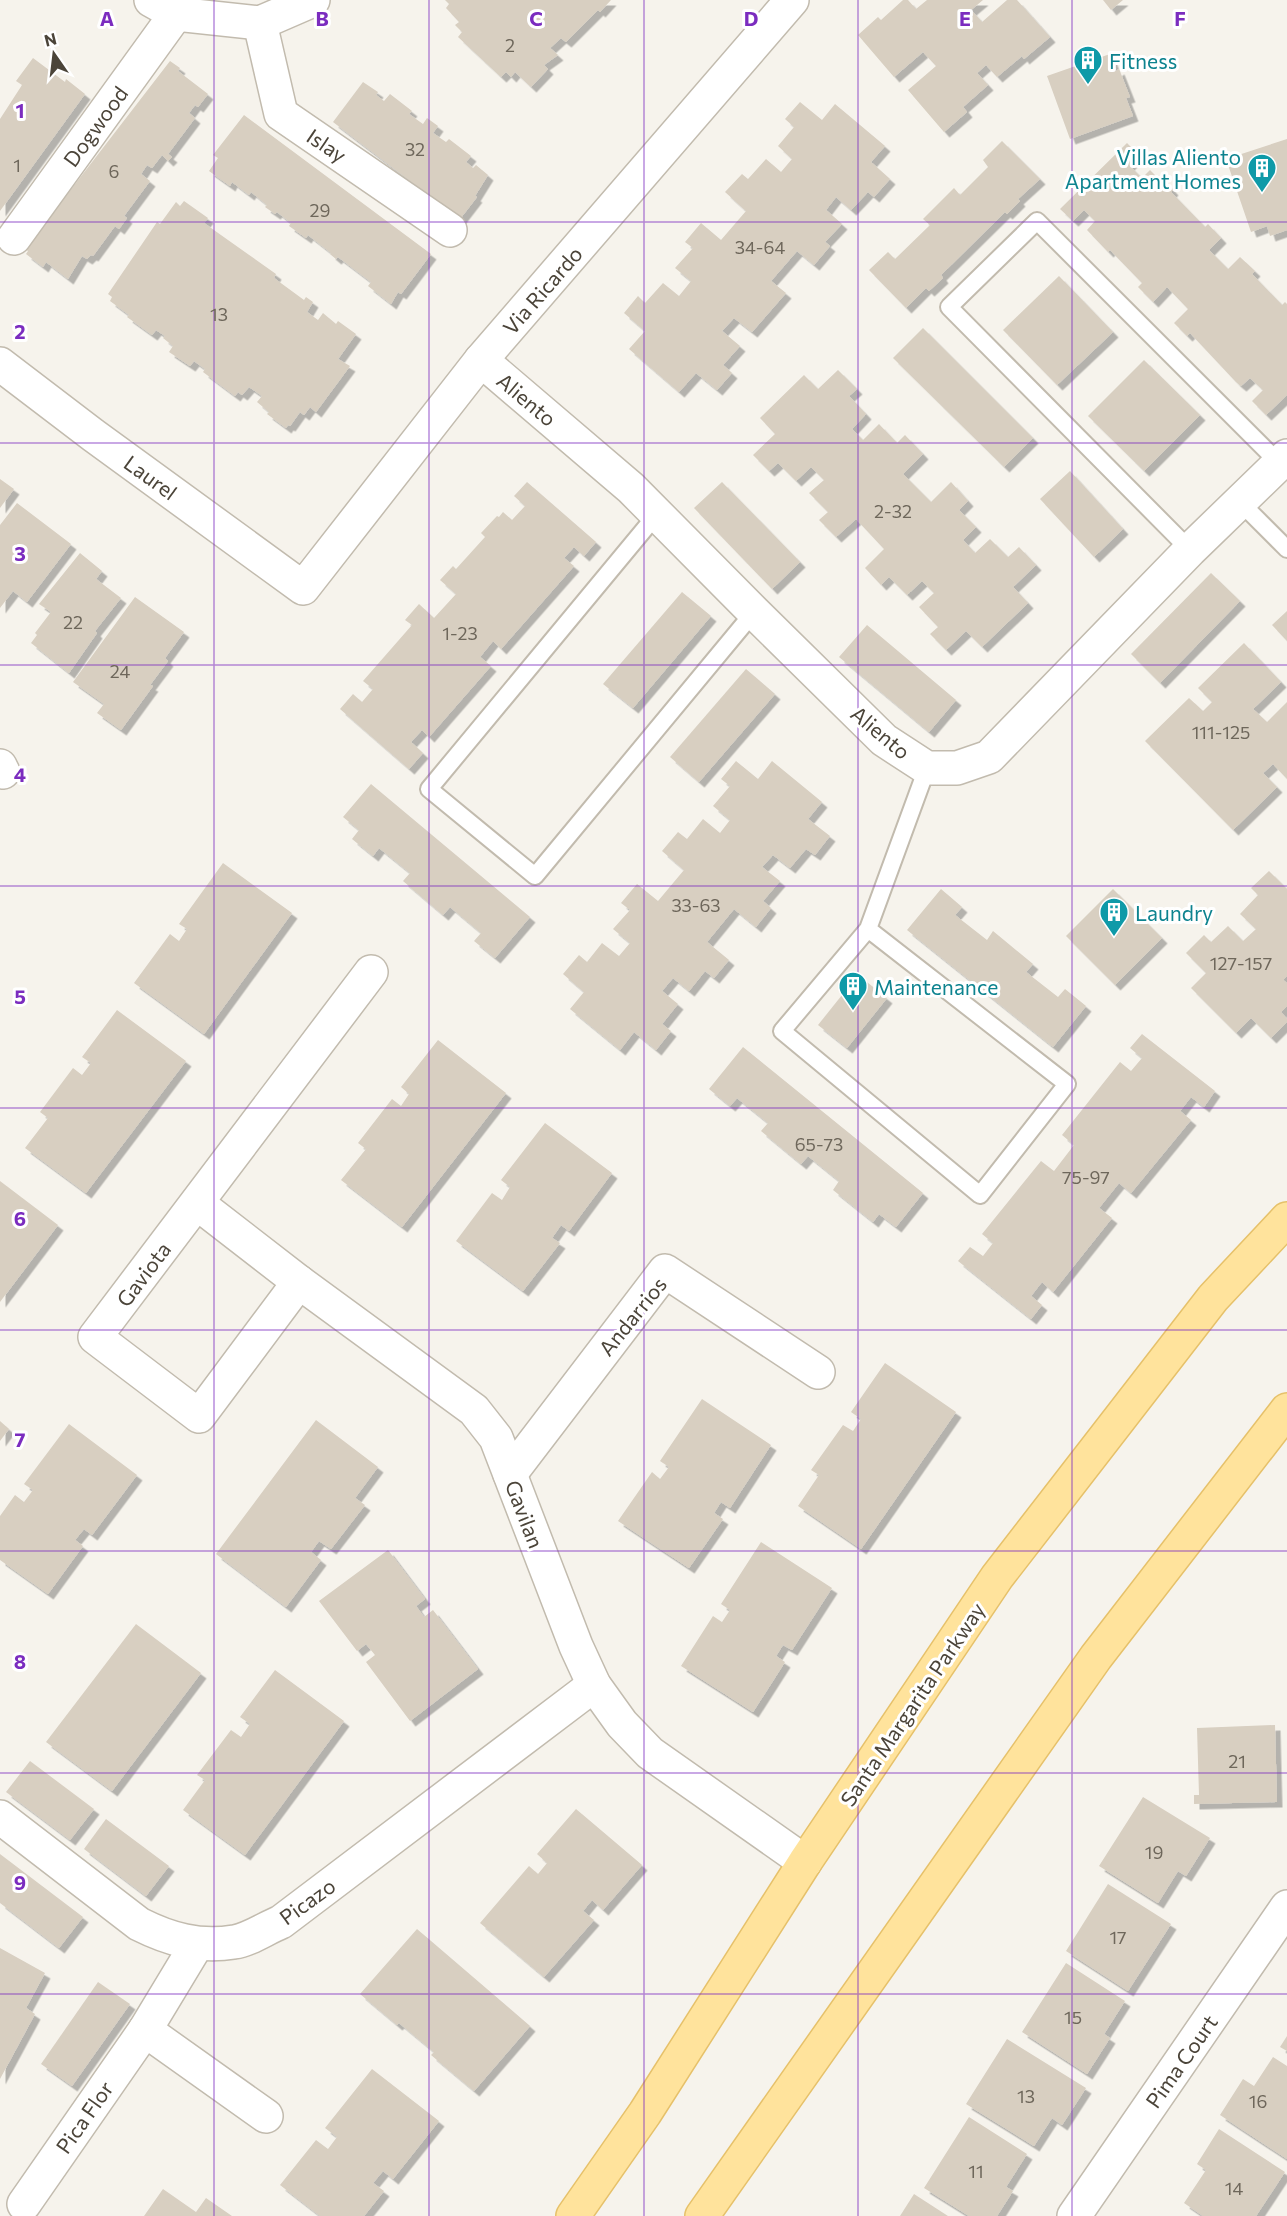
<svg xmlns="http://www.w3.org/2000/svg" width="1287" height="2216" viewBox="0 0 1287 2216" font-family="Commissioner,sans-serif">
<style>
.building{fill:#d8cfc1;filter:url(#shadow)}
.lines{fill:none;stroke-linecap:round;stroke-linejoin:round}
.lane-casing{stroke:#c2bbae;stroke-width:20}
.street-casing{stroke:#c2bbae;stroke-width:36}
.primary-casing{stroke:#e6c16a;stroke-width:36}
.lane{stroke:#fff;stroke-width:16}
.street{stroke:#fff;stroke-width:33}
.primary{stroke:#ffe39c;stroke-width:33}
.grid{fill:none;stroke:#7b2cbf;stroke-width:1.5;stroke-opacity:0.55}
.labels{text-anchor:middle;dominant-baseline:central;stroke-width:6;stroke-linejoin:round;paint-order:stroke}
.number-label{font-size:18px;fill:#6e675b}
.culture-label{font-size:21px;fill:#0d838f;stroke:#fff;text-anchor:start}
.street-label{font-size:21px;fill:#4b4439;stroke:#fff}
.grid-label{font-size:20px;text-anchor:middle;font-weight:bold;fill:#7b2cbf;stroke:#fff;stroke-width:6;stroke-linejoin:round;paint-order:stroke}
</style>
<defs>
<filter id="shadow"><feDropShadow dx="5.5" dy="5.5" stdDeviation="0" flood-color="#0004"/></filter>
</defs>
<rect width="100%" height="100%" fill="#f6f3ec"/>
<!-- building -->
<g class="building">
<polygon points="445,0 611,0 600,12 598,10 566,42 561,38 550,48 558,55 544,65 548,69 531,87 515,72 511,77 506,72 501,77 458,37 462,32 455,25 459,22 446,8 449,4"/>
<polygon points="903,0 908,0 916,9 927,0 983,0 971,10 982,22 1007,0 1017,0 1050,37 1024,59 1022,56 997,77 986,65 977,73 988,85 963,107 967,112 944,132 908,90 936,66 923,52 894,77 858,35 878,17 881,20"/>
<polygon points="1103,0 1123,0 1111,10"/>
<polygon points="1110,54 1116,71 1119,69 1130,97 1126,98 1133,116 1070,139 1047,76"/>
<polygon points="33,58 65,82 66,79 85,94 0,211 0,119 22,85 16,81"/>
<polygon points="170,61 180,68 178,71 208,94 198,107 195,105 189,113 195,118 168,154 172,157 168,161 162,155 152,168 147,165 141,174 150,181 124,216 127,218 119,229 115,226 93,256 91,255 87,259 82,256 68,279 46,262 43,267 26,254 28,251 25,249"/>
<polygon points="363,82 378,92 376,95 384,101 390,94 412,111 409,114 423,124 427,118 438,126 433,133 446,142 449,139 471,156 466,162 473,168 476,165 488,175 475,196 477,197 460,219 333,122"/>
<polygon points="800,102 822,120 835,104 885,146 871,162 890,179 874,197 868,192 851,210 836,197 826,210 842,224 825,242 830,246 814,265 797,251 771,281 786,293 752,332 734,318 722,331 740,346 723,365 732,373 717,390 696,373 679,392 629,349 645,331 624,313 638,296 645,303 663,283 679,296 691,281 675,268 693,248 685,242 701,223 721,240 746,211 725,192 742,174 748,179 766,159 781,172 792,159 778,146 794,127 785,119"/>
<polygon points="244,115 431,254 401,294 398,292 391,304 368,286 371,282 338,257 336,259 330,254 331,253 308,235 306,238 289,226 291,223 277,212 275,214 265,207 267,205 251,192 249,195 232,182 230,186 209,171 218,158 213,155"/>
<polygon points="1287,139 1287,230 1270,236 1267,226 1251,232 1226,159"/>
<polygon points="1002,141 1040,179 1018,199 1020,201 1007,214 1005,212 941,275 943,278 929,291 926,288 906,308 869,270 888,252 895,259 930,225 923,219 954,188 960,195 988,167 983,160"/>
<polygon points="1127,143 1139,155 1129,165 1142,178 1150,170 1157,177 1159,175 1173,190 1171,192 1205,227 1208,224 1221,238 1209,250 1228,269 1240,257 1255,271 1252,274 1282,305 1285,302 1287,304 1287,395 1266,415 1252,401 1263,390 1250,378 1241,386 1236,382 1190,333 1187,336 1174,323 1188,309 1167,287 1153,302 1138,287 1142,283 1110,250 1108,252 1087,230 1095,221 1084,210 1073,221 1060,209"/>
<polygon points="184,201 208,218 204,223 276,274 274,278 304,300 306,297 313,302 307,312 318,320 323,313 336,324 338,321 356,334 338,359 350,366 316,412 310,407 304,415 300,412 290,426 288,425 286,428 267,414 269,412 257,402 262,396 249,387 242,395 238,392 235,396 203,372 205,369 194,361 190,366 169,352 173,346 163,338 165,336 156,330 152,335 127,317 129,315 110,301 112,297 108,294 157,222 160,224 176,202 180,206"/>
<polygon points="1059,276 1113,332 1057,385 1003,330"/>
<polygon points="923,328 1033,438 1004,467 893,358"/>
<polygon points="1144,360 1200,415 1144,471 1088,416"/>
<polygon points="838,370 857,389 849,396 866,414 852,429 863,440 879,424 897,443 905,435 923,454 903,474 931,502 951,482 968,501 959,510 976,527 963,540 975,553 990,539 1008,557 1019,547 1036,565 1013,587 1028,603 982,647 966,631 946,650 930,634 938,627 919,607 934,593 922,581 907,595 889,577 881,585 865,568 884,549 856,519 836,537 819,520 828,512 809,493 824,480 811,467 796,481 778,463 769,471 753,455 775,434 760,418 804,375 818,389"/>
<polygon points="1070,471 1123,529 1094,557 1040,499"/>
<polygon points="0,479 14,489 0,508"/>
<polygon points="527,482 596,542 584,556 574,547 564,558 574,566 501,649 493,641 480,657 491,666 429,737 422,730 411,742 423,753 409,769 340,709 353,694 362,702 373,689 363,681 412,625 405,620 419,604 434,618 456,594 440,580 453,566 456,569 485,537 481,533 497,516 499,517 503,512 512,520 525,506 514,496"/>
<polygon points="722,482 800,562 772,589 694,508"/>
<polygon points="17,503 71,544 27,602 13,591 0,608 0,525"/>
<polygon points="80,553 102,571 96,579 121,598 95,631 97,633 69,673 31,643 37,635 35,633 51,612 39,604"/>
<polygon points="1211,573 1240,601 1160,683 1131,654"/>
<polygon points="682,592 711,616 633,708 603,684"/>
<polygon points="135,597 184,632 165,658 168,661 150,685 153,686 121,730 97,713 104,704 73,682"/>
<polygon points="1287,611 1287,641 1272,625"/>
<polygon points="867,625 956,700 929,732 839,657"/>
<polygon points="1244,643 1281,682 1253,709 1267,722 1287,702 1287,779 1273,764 1263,773 1277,787 1233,830 1145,741 1189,698 1203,711 1212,702 1198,688"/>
<polygon points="746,669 775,694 699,782 670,757"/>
<polygon points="736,761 758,779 772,761 822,802 808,819 830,836 815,855 806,849 790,868 773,855 762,867 780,881 763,901 771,908 756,927 734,909 707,942 729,960 714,978 705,971 689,991 673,978 662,991 678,1004 662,1024 671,1031 656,1050 634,1032 620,1050 570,1009 584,992 563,974 579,955 587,962 602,943 619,956 630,943 613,929 630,910 621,903 637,884 658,901 684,870 662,851 678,832 687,839 703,819 720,833 730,820 713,806 730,786 721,779"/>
<polygon points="371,784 530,917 495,958 474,941 481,933 450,907 443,915 403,881 410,873 379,848 373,856 352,839 359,830 343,817"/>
<polygon points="223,863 292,913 204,1034 134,983 170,934 179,941 187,929 179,924"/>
<polygon points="1269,871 1287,889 1287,976 1283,980 1287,983 1287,1006 1281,1012 1287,1019 1287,1022 1271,1038 1251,1018 1236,1033 1191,988 1206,973 1186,953 1204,935 1211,942 1228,926 1243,941 1256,929 1240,914 1258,895 1251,888"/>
<polygon points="941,889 962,907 955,915 987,940 993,931 1033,964 1026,972 1058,997 1065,989 1086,1006 1053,1047 907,930"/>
<polygon points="1113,889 1162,938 1115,985 1066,936"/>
<polygon points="858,975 887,998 847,1048 818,1025"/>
<polygon points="117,1010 186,1061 86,1193 25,1148 48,1118 40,1112 73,1068 82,1075 91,1063 82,1057"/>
<polygon points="1142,1034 1215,1091 1204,1107 1191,1097 1180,1111 1191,1120 1131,1193 1119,1183 1099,1208 1112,1218 1053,1292 1042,1282 1031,1296 1042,1305 1031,1319 958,1261 970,1247 983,1256 993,1243 982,1234 1041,1161 1054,1171 1074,1145 1062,1135 1120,1062 1131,1071 1142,1058 1130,1048"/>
<polygon points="438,1040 506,1093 402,1227 341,1180 366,1149 358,1143 392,1099 401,1106 409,1094 401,1087"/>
<polygon points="743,1047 923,1193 896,1227 879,1214 873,1222 833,1190 839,1181 808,1156 801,1164 761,1131 768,1123 737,1098 730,1106 709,1089"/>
<polygon points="545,1123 612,1173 569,1231 561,1225 552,1238 560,1243 523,1291 456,1241 492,1193 502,1200 510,1187 501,1180"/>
<polygon points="0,1181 58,1225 0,1302"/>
<polygon points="885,1363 956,1412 861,1549 798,1506 819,1475 811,1470 843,1425 853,1431 861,1419 851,1412"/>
<polygon points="702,1399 771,1445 730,1508 721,1502 714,1513 723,1519 689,1568 618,1521 652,1472 660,1479 669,1467 660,1461"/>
<polygon points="316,1420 378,1467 355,1498 365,1505 331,1549 319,1541 311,1552 321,1560 286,1607 216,1554"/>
<polygon points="0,1421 9,1429 0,1441"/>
<polygon points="69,1424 137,1475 92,1535 84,1529 75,1540 83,1546 48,1594 0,1560 0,1516 15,1495 24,1502 33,1490 24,1484"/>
<polygon points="761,1542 832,1588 792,1650 783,1645 776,1656 785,1662 753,1712 681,1666 713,1616 722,1622 730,1610 721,1604"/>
<polygon points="388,1550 425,1599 416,1606 424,1617 433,1610 478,1669 410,1721 366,1662 375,1655 366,1644 357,1651 319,1601"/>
<polygon points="136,1624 201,1673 112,1791 46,1742"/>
<polygon points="275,1670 344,1721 245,1855 183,1810 205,1780 197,1775 231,1730 241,1737 250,1724 240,1717"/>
<polygon points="1275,1725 1277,1802 1194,1804 1194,1795 1199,1795 1197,1728"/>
<polygon points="30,1761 94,1809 70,1840 6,1792"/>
<polygon points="1143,1797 1210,1838 1186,1876 1178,1871 1158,1903 1099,1866"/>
<polygon points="576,1809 642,1865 603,1910 592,1900 583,1911 594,1920 544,1977 480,1923 529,1866 538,1874 547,1863 537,1854"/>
<polygon points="106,1819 169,1866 146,1896 84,1849"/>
<polygon points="0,1854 83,1917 59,1948 0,1903"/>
<polygon points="1108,1884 1171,1924 1128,1991 1066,1951"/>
<polygon points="417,1929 530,2026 474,2091 431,2055 434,2052 399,2023 397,2025 360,1994"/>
<polygon points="0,1948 45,1973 26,2008 35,2014 0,2079"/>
<polygon points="1066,1963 1125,2001 1104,2034 1110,2038 1087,2074 1022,2032"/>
<polygon points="98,1982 130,2004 72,2086 41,2064"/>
<polygon points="1287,2036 1287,2051 1280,2047"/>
<polygon points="1007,2039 1086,2088 1062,2125 1052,2118 1034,2146 966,2104"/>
<polygon points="1273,2057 1287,2066 1287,2159 1220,2115 1243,2079 1254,2086"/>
<polygon points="372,2069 439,2121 393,2179 383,2171 373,2183 384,2191 364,2216 320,2216 280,2185 316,2140 328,2149 337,2137 325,2128"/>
<polygon points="969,2117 1027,2154 1006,2187 1013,2191 997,2216 969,2216 924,2188"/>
<polygon points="1219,2129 1285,2172 1256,2216 1203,2216 1184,2203 1206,2170 1197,2164"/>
<polygon points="163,2189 196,2212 206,2198 232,2216 144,2216"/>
<polygon points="914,2194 948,2216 900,2216"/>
</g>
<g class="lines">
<!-- lane casing -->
<g class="lane-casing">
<g id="lane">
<polyline points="1240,502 1287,549"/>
<polyline points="657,514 429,789 535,876 754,612"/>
<polyline points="1190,550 949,307 1037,221 1279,463"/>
<polyline points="868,929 1067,1084 980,1195 782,1031 868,929 927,768"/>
</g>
</g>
<!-- street casing -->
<g class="street-casing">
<g id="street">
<polyline points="151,0 176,14 260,23 313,0"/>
<polyline points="260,23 281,114 450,230"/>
<polyline points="14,238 176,14"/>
<polyline points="481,360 631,488 754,612 884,740 927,768 957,768 989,757 1190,550 1287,456"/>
<polyline points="0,364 93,435 303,588 481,360 792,0"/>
<polyline points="0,766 3,772"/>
<polyline points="197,1203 299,1282 474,1410 496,1438 576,1646 594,1685 622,1724 650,1753 805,1862"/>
<polyline points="299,1282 199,1416 95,1337 371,972"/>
<polyline points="510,1474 665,1271 818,1372"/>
<path d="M 0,1817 L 139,1924 C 169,1939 199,1948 234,1942 C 249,1940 266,1928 281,1922 L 594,1685"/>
<polyline points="145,2030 266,2116"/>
<polyline points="24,2204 145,2030 197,1944"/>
<polyline points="1074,2216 1287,1907"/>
</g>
</g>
<!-- primary casing -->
<g class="primary-casing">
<g id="primary">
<polyline points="573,2216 645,2113 805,1862 997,1577 1213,1298 1287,1219"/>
<polyline points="702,2216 1096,1657 1287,1410"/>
</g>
</g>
<!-- lane -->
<use href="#lane" class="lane"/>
<!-- street -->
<use href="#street" class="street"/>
<!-- primary -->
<use href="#primary" class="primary"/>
</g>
<!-- grid -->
<path class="grid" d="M 214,0 L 214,2216M 429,0 L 429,2216M 644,0 L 644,2216M 858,0 L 858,2216M 1072,0 L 1072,2216M 0,222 L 1287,222M 0,443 L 1287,443M 0,665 L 1287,665M 0,886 L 1287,886M 0,1108 L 1287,1108M 0,1330 L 1287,1330M 0,1551 L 1287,1551M 0,1773 L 1287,1773M 0,1994 L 1287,1994"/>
<!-- icons -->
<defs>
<g id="building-pin" transform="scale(1.5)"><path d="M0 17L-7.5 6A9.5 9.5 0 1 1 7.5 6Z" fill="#0f9aa8" stroke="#fff"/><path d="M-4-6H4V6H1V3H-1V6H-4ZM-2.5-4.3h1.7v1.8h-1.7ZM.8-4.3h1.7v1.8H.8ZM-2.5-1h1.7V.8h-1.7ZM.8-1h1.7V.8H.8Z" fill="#fff"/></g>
</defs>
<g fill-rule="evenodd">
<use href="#building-pin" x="1088" y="60"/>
<use href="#building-pin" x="1262" y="168"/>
<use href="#building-pin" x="1114" y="912"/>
<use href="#building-pin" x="853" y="986"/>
</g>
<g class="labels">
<!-- number labels -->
<g class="number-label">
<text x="510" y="45">2</text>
<text x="415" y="149">32</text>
<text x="17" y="165">1</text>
<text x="114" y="171">6</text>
<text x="320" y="210">29</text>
<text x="760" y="247">34-64</text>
<text x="219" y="314">13</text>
<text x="893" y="511">2-32</text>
<text x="73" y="622">22</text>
<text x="460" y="633">1-23</text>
<text x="120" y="671">24</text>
<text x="1221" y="732">111-125</text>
<text x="696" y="905">33-63</text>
<text x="1241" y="963">127-157</text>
<text x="819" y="1144">65-73</text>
<text x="1086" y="1177">75-97</text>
<text x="1237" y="1761">21</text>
<text x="1154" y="1852">19</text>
<text x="1118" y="1937">17</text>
<text x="1073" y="2017">15</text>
<text x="1026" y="2096">13</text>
<text x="1258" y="2101">16</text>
<text x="976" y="2171">11</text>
<text x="1234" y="2188">14</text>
</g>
<!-- culture labels -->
<g class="culture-label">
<text x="1109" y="60">Fitness</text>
<text x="1241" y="156" text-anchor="end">Villas Aliento<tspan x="1241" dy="24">Apartment Homes</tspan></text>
<text x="1135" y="912">Laundry</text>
<text x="874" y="986">Maintenance</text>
</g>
<!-- street labels -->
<g class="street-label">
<text transform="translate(95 126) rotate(-54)">Dogwood</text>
<text transform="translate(327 145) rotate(34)">Islay</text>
<text transform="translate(542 290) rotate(-49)">Via Ricardo</text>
<text transform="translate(527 399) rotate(40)">Aliento</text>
<text transform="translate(151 477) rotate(36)">Laurel</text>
<text transform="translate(881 732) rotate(40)">Aliento</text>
<text transform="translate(143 1274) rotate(-53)">Gaviota</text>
<text transform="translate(632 1316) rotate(-51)">Andarrios</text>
<text transform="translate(525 1514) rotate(69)">Gavilan</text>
<text transform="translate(912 1704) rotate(-56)">Santa Margarita Parkway</text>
<text transform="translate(307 1901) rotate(-36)">Picazo</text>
<text transform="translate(1181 2061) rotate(-55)">Pima Court</text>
<text transform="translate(84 2117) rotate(-55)">Pica Flor</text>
</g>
</g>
<g class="grid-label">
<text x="107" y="26">A</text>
<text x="322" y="26">B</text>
<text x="536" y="26">C</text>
<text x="751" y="26">D</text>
<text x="965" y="26">E</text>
<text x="1180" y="26">F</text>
<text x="20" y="118">1</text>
<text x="20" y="339">2</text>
<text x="20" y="561">3</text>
<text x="20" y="782">4</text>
<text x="20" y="1004">5</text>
<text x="20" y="1226">6</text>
<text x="20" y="1447">7</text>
<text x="20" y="1669">8</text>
<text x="20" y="1890">9</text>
</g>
<!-- north arrow -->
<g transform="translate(54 54) rotate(346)" stroke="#ffffff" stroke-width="4.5" paint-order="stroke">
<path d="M0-4.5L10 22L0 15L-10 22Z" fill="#4b4439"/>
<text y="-9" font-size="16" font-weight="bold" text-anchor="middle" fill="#4b4439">N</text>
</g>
</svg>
